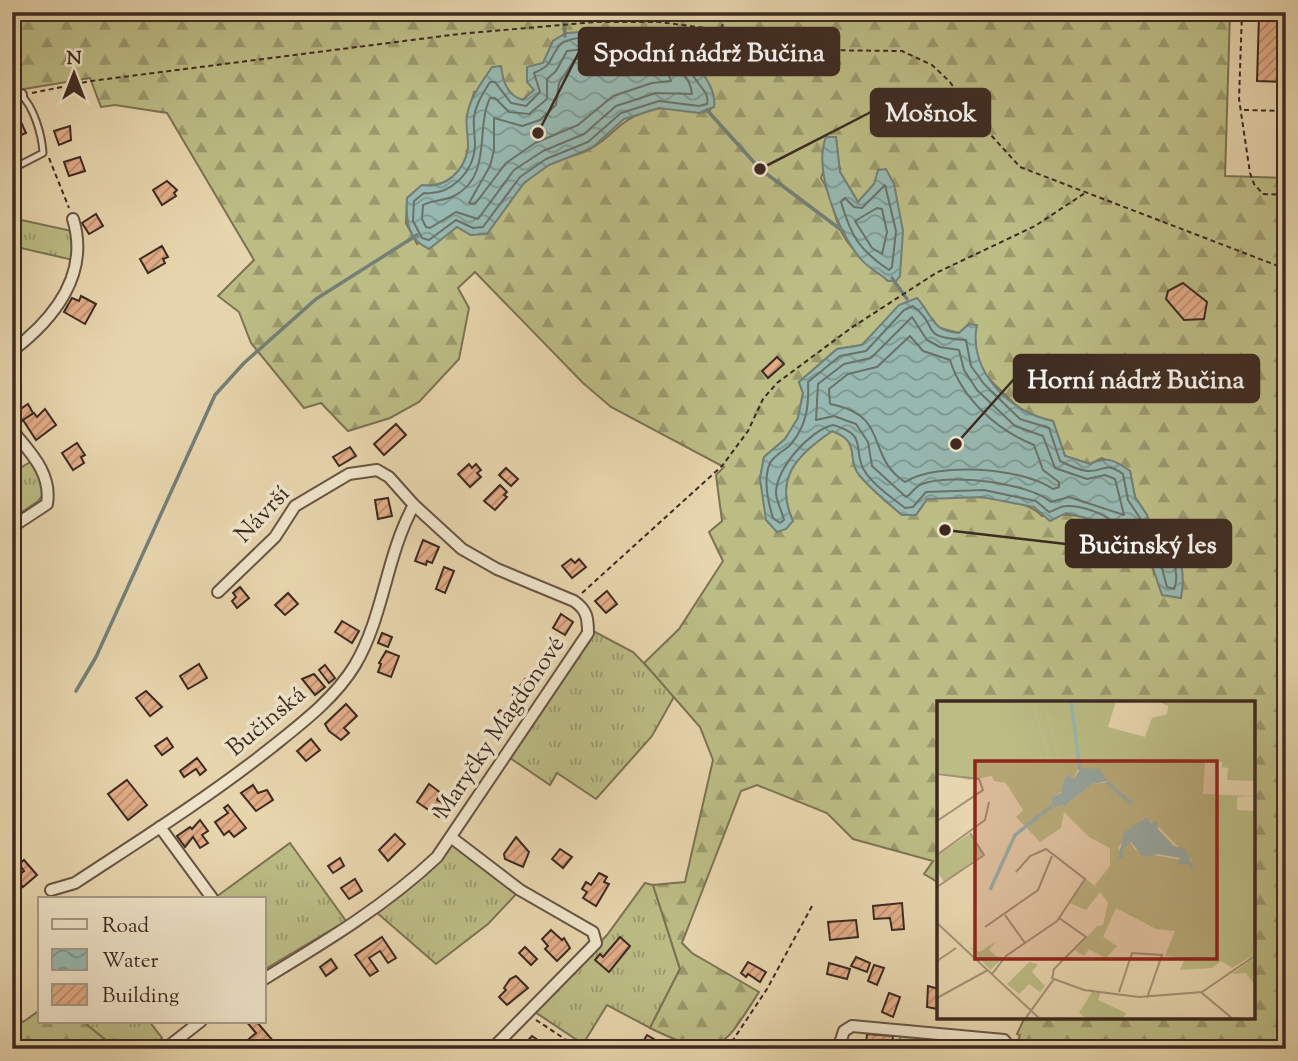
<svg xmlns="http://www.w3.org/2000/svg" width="1298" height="1061" viewBox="0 0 1298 1061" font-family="'Sorts Mill Goudy',serif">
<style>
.grass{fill:url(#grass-tufts);stroke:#7c7353;stroke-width:2}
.forest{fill:url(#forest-firs);stroke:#7c7353;stroke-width:2;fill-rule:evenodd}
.water{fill:url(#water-waves);stroke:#737f77;stroke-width:2}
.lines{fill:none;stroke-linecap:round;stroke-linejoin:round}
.shore{stroke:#6a7168;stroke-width:2}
.stream{stroke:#737f77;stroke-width:3.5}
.building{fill:url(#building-hatch);stroke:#3c2a21;stroke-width:2}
.service-casing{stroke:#675544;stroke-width:9}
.minor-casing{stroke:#675544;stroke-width:14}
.path{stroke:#3c2a21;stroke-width:2;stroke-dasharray:5 3.5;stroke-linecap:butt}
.service{stroke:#efe4ca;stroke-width:5}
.minor{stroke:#efe4ca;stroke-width:10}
.labels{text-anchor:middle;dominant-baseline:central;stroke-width:7;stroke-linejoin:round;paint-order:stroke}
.street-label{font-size:24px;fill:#3c2a21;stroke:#efe4ca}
.inset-river{fill:none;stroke:#97b8b0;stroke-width:3.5}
.inset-road{fill:none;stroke:#a39175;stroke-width:2}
.view{fill:#8f2418;fill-opacity:0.15;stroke:#8f2418;stroke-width:3.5}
.inset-edge{fill:none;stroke:#3c2a21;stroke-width:3.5}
.leader{fill:none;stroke:#3c2a21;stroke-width:2.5}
.callout-dot{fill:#3c2a21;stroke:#efe4ca;stroke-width:2.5}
.callout{fill:#3c2a21;stroke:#3c2a21;stroke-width:2.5}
.callout-label{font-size:26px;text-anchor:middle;font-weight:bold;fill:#fff}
</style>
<defs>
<pattern id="grass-tufts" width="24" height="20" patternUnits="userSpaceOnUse" patternTransform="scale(1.75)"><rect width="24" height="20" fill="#bcbc85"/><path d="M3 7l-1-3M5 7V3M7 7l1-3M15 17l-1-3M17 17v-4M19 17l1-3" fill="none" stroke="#9a996c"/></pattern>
<pattern id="forest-firs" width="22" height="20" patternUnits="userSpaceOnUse" patternTransform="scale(1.75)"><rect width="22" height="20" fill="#bcbc85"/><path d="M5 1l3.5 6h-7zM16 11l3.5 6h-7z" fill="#9a996c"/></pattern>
<pattern id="water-waves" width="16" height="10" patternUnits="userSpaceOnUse" patternTransform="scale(1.75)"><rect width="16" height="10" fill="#97b8b0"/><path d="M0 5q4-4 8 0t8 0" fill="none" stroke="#7c968f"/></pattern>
<pattern id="building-hatch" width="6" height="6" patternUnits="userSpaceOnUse" patternTransform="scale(1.75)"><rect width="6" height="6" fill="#e2ac87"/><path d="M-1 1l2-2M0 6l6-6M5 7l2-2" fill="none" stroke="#b88c6e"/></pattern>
</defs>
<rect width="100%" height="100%" fill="#e7d5ad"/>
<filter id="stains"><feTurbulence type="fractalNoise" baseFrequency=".00286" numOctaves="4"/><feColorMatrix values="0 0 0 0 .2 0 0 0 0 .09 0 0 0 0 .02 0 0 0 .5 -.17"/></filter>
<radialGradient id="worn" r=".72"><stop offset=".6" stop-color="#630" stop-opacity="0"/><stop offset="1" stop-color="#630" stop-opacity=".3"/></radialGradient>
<!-- grass -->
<g class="grass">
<polygon points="12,218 72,231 73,260 12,246"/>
<polygon points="32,461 45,492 38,501 12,519 12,473"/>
<polygon points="595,632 633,652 675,695 652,736 596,799 557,773 550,785 510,758"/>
<polygon points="290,843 346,921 267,968 264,964 264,898 216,897"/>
<polygon points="453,843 520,890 488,924 436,964 375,911"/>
<polygon points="645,883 653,885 680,969 650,1028 607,1005 583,1044 535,1012 607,935"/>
<polygon points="82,1021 149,1021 162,1038 150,1049 117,1049"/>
<polygon points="902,1033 955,1038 951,1049 896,1049"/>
</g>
<!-- forest -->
<g class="forest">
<path d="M 12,12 L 1230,12 L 1225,176 L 1286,178 L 1286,1049 L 1101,1049 L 1078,1041 L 1017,1043 L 1020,1035 L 1017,1034 L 1025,1017 L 1254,1017 L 1254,702 L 939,702 L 939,883 L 924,874 L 933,861 L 853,839 L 827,813 L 757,785 L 741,791 L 682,943 L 692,953 L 759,992 C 721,1052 718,1061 650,1028 L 680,969 L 653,885 L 685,882 L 713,760 L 700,727 L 644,663 L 679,629 L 723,561 L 709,532 L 722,521 L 716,475 L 724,467 L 611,407 L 583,383 L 475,272 L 458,288 L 469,308 L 459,359 L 419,402 L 390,418 L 348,431 L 321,403 L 304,408 L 251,343 L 239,312 L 218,296 L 254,260 L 167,113 L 115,105 L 101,107 L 90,78 L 12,91 ZM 630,29 C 675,39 687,54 712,91 L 710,111 C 692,115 674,105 656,109 C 619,118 620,130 592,148 C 579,156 561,158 547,166 C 518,184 496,213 471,235 L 457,227 L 417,244 L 406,223 L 407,198 L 422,185 C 445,189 465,171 468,148 C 469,138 467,129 467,119 C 467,111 472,101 474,92 L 503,83 L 515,98 L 523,100 L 534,90 L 553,41 ZM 836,138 L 840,172 L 858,202 L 874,184 L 894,184 L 900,275 L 888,281 C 870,263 847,250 838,224 C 832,208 831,193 821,178 ZM 888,318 L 933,320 L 936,327 L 959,333 L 969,324 L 978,363 L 989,379 L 1024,413 L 1053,421 L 1065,456 L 1090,464 L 1102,458 L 1130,471 L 1135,497 L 1147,515 L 1149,531 L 1168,542 L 1154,574 L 1149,553 L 1128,545 L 1116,555 L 1102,558 L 1083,545 L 1111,528 C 1088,516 1068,512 1042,516 C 1022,494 956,495 927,499 L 916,515 L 902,515 C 888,503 872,490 860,476 C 845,458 863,442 832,431 C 798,455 773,477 793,521 L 760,479 L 764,457 L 785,439 L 798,418 L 803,393 L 799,382 L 837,349 L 862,345 Z"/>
<polygon points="40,1010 40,1021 82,1021 117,1049 12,1049 12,1013 23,1022"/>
</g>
<!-- water -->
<g class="water">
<path d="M 630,29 C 642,31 657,33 668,40 C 687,52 718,84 714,107 L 699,113 L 659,108 L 624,119 L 592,148 L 549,165 L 524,183 L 487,234 L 471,235 L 457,227 L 429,249 C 407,239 406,220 407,198 L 422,185 C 445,189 464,172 468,149 C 469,138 465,126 467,116 C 470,97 482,82 492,67 L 501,66 C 503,81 507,96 523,100 L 534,90 L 527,82 L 527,67 L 543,63 L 553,41 L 566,33 Z"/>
<path d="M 826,137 L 836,137 L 840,172 L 858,202 L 874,184 L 878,170 L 886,169 L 894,184 L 903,231 L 900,276 L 896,281 L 888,281 C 879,272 866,267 859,257 C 838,230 813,170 826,137 Z"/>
<path d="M 917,298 C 934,317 931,331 959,333 L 969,324 L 977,325 C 967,371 1011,413 1053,421 L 1065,456 L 1090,464 C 1107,456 1115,460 1130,471 L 1135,497 L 1147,515 L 1149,531 C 1179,549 1187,563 1181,598 L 1162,595 L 1148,553 L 1129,545 C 1113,557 1104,558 1084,555 L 1083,546 L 1111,528 L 1098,521 L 1066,513 L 1050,521 L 1034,507 L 982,497 L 927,499 L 916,515 L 902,515 C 888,503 872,490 860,476 C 845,459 863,442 832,431 C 798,454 773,478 793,521 L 786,529 L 777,532 L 766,520 L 760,479 L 764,457 L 785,439 L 798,418 L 803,393 L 799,382 L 837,349 L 862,345 L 899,305 Z"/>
</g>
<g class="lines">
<!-- shore -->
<g class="shore">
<path d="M 629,36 C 666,44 678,54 699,84 C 704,91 709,95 707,104 L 699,106 L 659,101 L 621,113 L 588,142 L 546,159 L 520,177 L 483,227 L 473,228 L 456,220 L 429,240 L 422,238 L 413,221 L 414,201 L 424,193 C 450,196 474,172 475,145 C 475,136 473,126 474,117 C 476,104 483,93 490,82 L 495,82 L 511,103 L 526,106 L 540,92 L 534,73 C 554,64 547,62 559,46 C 568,34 614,36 629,36 Z"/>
<path d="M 628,44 C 653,50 689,65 692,94 L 656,93 L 616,106 L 584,134 L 543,151 L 514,170 L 478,219 L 456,212 L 430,228 L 426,227 L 422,219 L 423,205 C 432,200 444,201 454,196 C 493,176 475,129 490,98 L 495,98 L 509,112 L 529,114 L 547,99 L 547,79 L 556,71 L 567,51 Z"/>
<path d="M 628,55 C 643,59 667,64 671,81 L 652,83 L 613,96 L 578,125 L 535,143 L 506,163 L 475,204 L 469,203 L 490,166 L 494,150 L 494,118 L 522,126 L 540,120 L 556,105 L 559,83 L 575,59 Z"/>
<path d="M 885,185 L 896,231 L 892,267 L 889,270 C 859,250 851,236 841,202 L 845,198 L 854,207 L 862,208 Z"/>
<polygon points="877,208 882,209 887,232 882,254 872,248 855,221"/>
<path d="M 913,306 C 942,328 916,337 966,340 L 971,366 L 984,384 L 1020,419 L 1049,428 L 1060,461 C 1068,465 1080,471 1089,471 C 1107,471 1104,461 1123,474 L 1128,500 L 1140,518 L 1145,542 L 1127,538 L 1113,549 L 1100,550 L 1098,545 L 1114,535 L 1117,529 C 1113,515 1080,505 1066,506 C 1060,506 1054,511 1049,512 L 1036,501 L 984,490 L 926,492 L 913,507 L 905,508 C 892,498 872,484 864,470 C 852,449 869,435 833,425 C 810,430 775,469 776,494 C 777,502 782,512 784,520 L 780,523 L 773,518 C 768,502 763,479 770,463 C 774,455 785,451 791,444 C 807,425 809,405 808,382 L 840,356 L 866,351 L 904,310 Z"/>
<path d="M 912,317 L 927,340 L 940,347 L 959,350 L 964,370 L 977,390 L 1015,426 L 1043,436 L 1055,468 L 1087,479 L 1105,475 L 1115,479 L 1124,515 L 1069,497 L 1051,502 C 1029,483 951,473 922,484 C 915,486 912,494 906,497 L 872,466 L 868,442 L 856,424 L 834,416 L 816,420 L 818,384 L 844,364 L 871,358 Z"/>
<path d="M 910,336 L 923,351 L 950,360 C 962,399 997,430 1034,445 L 1043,470 L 1059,482 L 1059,487 L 1053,489 C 1020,467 938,462 905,482 C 864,455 892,416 830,404 L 829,389 L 848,374 L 877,367 Z"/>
<path d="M 1156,546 C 1173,548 1180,575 1174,589 L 1167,587 Z"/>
</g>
<!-- stream -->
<g class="stream">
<polyline points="563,12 565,36"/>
<polyline points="707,110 760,169 844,232"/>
<polyline points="892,278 907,299"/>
<polyline points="76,691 96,657 215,395 244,363 316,299 417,235"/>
</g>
</g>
<!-- building -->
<g class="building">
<polygon points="1259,16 1286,17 1286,82 1257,81"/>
<polygon points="21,122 26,133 12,139 12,126"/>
<polygon points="70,126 71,140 59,145 54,131"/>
<polygon points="80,157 85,171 69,176 64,162"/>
<polygon points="167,181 177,190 174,193 176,196 162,205 153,190"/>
<polygon points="96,214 103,226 89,234 82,223"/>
<polygon points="162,246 168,257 163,259 165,263 148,273 140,259"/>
<polygon points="1183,283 1207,302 1204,319 1184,320 1166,299 1168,291"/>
<polygon points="81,296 96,304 85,324 64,312 72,298 79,301"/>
<polygon points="777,357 784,364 768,378 762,371"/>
<polygon points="28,404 33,413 23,421 16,412"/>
<polygon points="45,409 56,425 36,440 23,420 34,413 37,417"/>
<polygon points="396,424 406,435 384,455 374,444"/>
<polygon points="77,443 85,455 81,457 84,463 73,470 62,453"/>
<polygon points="350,447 356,456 339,466 333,457"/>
<polygon points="469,464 472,468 476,464 481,470 477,473 481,477 470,487 458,474"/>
<polygon points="506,468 518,479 511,486 499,475"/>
<polygon points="500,485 507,492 504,495 507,497 495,510 484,501"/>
<polygon points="388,498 392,516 378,519 375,500"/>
<polygon points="423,540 439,547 432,563 427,561 426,565 415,561"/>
<polygon points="571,559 575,563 579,559 586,567 572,578 562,566"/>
<polygon points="444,567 454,571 445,593 436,589"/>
<polygon points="240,587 249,598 237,608 232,601 236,597 233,593"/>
<polygon points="607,591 617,604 606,613 595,601"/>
<polygon points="288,593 298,604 285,615 275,605"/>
<polygon points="561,614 573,622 565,635 553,628"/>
<polygon points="342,621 359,631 352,643 335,632"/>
<polygon points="382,633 392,637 388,647 378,643"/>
<polygon points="386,651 399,656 391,677 378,672 381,664 379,663"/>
<polygon points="199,664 207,678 188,689 180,676"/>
<polygon points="325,665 335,678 329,683 319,670"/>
<polygon points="314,674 325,687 315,695 302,679"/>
<polygon points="525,679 537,687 525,704 513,695"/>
<polygon points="146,691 162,707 150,716 136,698"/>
<polygon points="346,704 357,716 344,728 349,733 341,740 329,731 325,724"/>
<polygon points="500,710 514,719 505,732 492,720"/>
<polygon points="167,738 173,747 162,755 155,746"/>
<polygon points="311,739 320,750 306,761 297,751"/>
<polygon points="197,758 206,770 200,775 196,769 184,777 180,771"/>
<polygon points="127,780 147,805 128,820 108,794"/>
<polygon points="429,784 441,793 437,800 447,806 439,817 417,802"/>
<polygon points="253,785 258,793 267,790 273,800 256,811 241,793"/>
<polygon points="228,805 246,828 234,837 229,831 224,835 215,822 228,813 224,808"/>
<polygon points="200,820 208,831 202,835 208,843 200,848 193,837 185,847 177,836 190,827 192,829"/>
<polygon points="395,834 405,844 388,861 379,850"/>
<polygon points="516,837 529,852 523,867 505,859 504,854"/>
<polygon points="560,849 572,857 563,868 552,859"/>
<polygon points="340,858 344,866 333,873 328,866"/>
<polygon points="24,860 37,875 23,887 15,878 24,871 19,864"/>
<polygon points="599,873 607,877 604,882 609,884 596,906 583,898 587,892 582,889 586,882 591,885"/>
<polygon points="355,879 362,891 349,899 341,888"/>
<polygon points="902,903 904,929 892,930 890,918 874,919 873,906"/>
<polygon points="856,920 858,937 830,940 828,922"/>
<polygon points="551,930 562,940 564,938 570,948 557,961 545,949 548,946 542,939"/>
<polygon points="382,937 396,958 388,963 380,951 369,958 378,971 370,976 355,955"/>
<polygon points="620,937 630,946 609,972 595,960 600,954 603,957"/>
<polygon points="525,947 537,959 531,965 519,953"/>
<polygon points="856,957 870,963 867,972 851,966"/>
<polygon points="331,959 337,968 326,976 320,967"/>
<polygon points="748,962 766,972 760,982 748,974 746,977 741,973"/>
<polygon points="829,963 850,969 847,979 827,974"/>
<polygon points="874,965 884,968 877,985 868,981"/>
<polygon points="516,976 528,988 507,1005 499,997 506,990 504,988 510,979"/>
<polygon points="928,986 939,989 937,1009 927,1007"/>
<polygon points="889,993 900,997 893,1017 882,1012"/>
<polygon points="246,1021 256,1021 280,1049 245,1049 242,1045 256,1033"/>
<polygon points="867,1034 893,1036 892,1047 872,1046 871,1049 859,1049 860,1043 866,1044"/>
<polygon points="647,1035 659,1042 655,1049 633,1049 637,1042 641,1045"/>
<polygon points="532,1036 545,1045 542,1049 520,1049"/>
</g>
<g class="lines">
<!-- service casing -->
<g class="service-casing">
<path id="service" d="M 12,169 L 43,153 C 42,135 34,107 21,95"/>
</g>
<!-- minor casing -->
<g class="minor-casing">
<g id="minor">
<polyline points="12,96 21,95"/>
<path d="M 12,351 C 54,319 90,274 73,219"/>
<path d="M 12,430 C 30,452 52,473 47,504 L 12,527"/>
<path d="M 218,592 L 275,537 L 295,506 L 349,474 L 377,470 L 389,477 L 414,505 L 462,549 L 497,569 L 574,601 C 587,610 588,618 588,633 L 437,857 C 385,906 325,942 264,979"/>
<polyline points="160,827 212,898"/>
<polyline points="452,838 520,890 593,932 596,943 492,1049"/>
<path d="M 51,890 L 75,883 C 142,839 209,797 272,747 C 302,723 335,698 355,665 C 384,616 386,555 414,505"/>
<polyline points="165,1049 201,1021"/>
<polyline points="838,1049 844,1031 852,1026 1004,1040 1011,1049"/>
</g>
</g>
<!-- path -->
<g class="path">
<polyline points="1242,12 1239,99 1250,173 1254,184 1263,194 1286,195"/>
<polyline points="659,21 662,12"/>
<polyline points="721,29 727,12"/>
<polyline points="32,93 91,81 459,34 595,22 659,22 721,30 813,50 902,51 932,65 949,81 990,134 1020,167 1286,269"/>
<polyline points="1244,110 1286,111"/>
<polyline points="49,158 69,208"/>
<polyline points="582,593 722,466 748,431 763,399 777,383 851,328 936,273 1035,226 1085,193"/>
<polyline points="536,1020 580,1049"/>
<polyline points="727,1049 767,989 812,906"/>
</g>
<!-- service -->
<use href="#service" class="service"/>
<!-- minor -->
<use href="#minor" class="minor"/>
</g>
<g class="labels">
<!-- street labels -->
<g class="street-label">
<text transform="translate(263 515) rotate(-47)">Návrší</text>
<text transform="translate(267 722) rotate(-40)">Bučinská</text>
<text transform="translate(500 728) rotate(-56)">Maryčky Magdonové</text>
</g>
</g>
<!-- overview -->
<g transform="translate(937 701)">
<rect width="318" height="318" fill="#e7d5ad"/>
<path d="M 96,0 L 107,0 L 122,60 L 113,62 ZM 32,133 L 47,152 L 7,181 L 0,170 L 0,155 ZM 149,178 L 164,190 L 149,209 L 133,202 ZM 160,225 L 165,241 L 159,252 L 152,248 L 147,255 L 138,249 ZM 92,261 L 101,263 L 95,271 L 108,285 L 103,291 L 92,283 L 82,293 L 70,283 ZM 164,290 L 161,299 L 189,312 L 186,318 L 149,318 L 142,312 L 155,291 Z" fill="#bcbc85"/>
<path d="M 0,0 L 96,0 L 113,62 L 122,60 L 107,0 L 179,0 L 171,26 L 208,36 L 215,17 L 230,13 L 231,5 L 220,0 L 318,0 L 318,80 L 290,79 L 291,67 L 285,66 L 285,61 L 268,60 L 266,93 L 318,95 L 300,96 L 300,109 L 318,110 L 318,253 L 295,267 L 284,260 L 275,267 L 243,269 L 248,257 L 228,255 L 238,230 L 219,228 L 179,207 L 166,236 L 180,245 L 169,257 L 159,252 L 165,241 L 160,225 L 166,224 L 171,202 L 158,184 L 173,165 L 173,147 L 152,136 L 127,111 L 124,127 L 103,141 L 79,116 L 86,109 L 69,82 L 57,80 L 55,75 L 32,79 L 0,71 ZM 141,68 L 171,81 L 155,83 L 129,104 L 116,106 L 114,98 L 125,90 L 127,78 L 136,79 ZM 206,117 L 220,124 L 256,161 L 211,153 L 198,149 L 193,141 L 186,148 L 186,157 L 181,146 ZM 59,240 L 52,249 L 64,259 L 53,269 L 33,246 L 43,251 ZM 318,256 L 318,284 L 309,272 L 295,273 Z" fill="#bcbc85" fill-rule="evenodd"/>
<path d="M 144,67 L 162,68 L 171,80 L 155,83 L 129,104 L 116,106 L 114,97 L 124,92 L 127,78 L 132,73 L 136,79 ZM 209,116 L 214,122 L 220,121 L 221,128 L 237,145 L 249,148 L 258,172 L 252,163 L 240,164 L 243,157 L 221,153 L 206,156 L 194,141 L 186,148 L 186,157 L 181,157 L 187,132 Z" fill="#97b8b0"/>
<path class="inset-river" d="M 134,0 L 143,69M 170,81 L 195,103M 53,189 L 78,134 L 115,105"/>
<path class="inset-road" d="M 0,73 L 42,78 L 46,89 L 0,120M 0,154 L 48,119 L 52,101M 0,186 L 47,154 L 33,132M 68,214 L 88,242M 0,222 L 103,318M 48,226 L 101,189 L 115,155M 0,260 L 19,247M 55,273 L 69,255 L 120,220 L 148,178 L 109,148 L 93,155 L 79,171M 115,278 L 117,268 L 149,236 L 122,217M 182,291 L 195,252 L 225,254 L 210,297M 265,292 L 296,318M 0,297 L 51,269M 88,318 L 117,278 L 147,289 L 202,296 L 265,291 L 319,254"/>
<path class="view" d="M 38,60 L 280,60 L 280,258 L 38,258 Z"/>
<rect width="318" height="318" class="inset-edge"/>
</g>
<!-- callouts -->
<path class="leader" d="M538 133L579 52M760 169L871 112M956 444L1014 379M945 530L1066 544"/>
<g class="callout-dot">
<circle cx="538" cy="133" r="7"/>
<circle cx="760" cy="169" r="7"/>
<circle cx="956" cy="444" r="7"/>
<circle cx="945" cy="530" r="7"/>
</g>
<g class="callout">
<rect x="579" y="28" width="260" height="47" rx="7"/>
<rect x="871" y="89" width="119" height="47" rx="7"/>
<rect x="1014" y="355" width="245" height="47" rx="7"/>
<rect x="1066" y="520" width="165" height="47" rx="7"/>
</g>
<g class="callout-label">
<text x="709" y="61">Spodní nádrž Bučina</text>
<text x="931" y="121">Mošnok</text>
<text x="1136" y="388">Horní nádrž Bučina</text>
<text x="1148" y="553">Bučinský les</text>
</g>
<!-- margin -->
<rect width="1298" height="1061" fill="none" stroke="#e7d5ad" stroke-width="42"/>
<rect x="14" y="14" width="1270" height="1033" fill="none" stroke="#3c2a21" stroke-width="3.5"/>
<rect x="21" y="21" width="1256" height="1019" fill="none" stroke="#3c2a21" stroke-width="2"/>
<!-- legend -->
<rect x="38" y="897" width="228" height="126" fill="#efe4ca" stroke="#a79a86" stroke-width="2"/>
<rect x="52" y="919" width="35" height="10" fill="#efe4ca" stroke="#a79a86" stroke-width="2"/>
<text x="102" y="932" font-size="21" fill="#3c2a21">Road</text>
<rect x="52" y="949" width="35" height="21" fill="url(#water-waves)" stroke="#a79a86" stroke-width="2"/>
<text x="102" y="967" font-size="21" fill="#3c2a21">Water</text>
<rect x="52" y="984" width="35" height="21" fill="url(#building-hatch)" stroke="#a79a86" stroke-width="2"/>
<text x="102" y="1002" font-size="21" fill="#3c2a21">Building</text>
<!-- north arrow -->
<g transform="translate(74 74)" stroke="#efe4ca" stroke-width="5" paint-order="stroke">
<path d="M0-5L12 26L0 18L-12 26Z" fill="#3c2a21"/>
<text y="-10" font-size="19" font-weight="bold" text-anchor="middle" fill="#3c2a21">N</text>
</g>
<rect width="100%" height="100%" filter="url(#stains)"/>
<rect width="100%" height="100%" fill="url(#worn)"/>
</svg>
